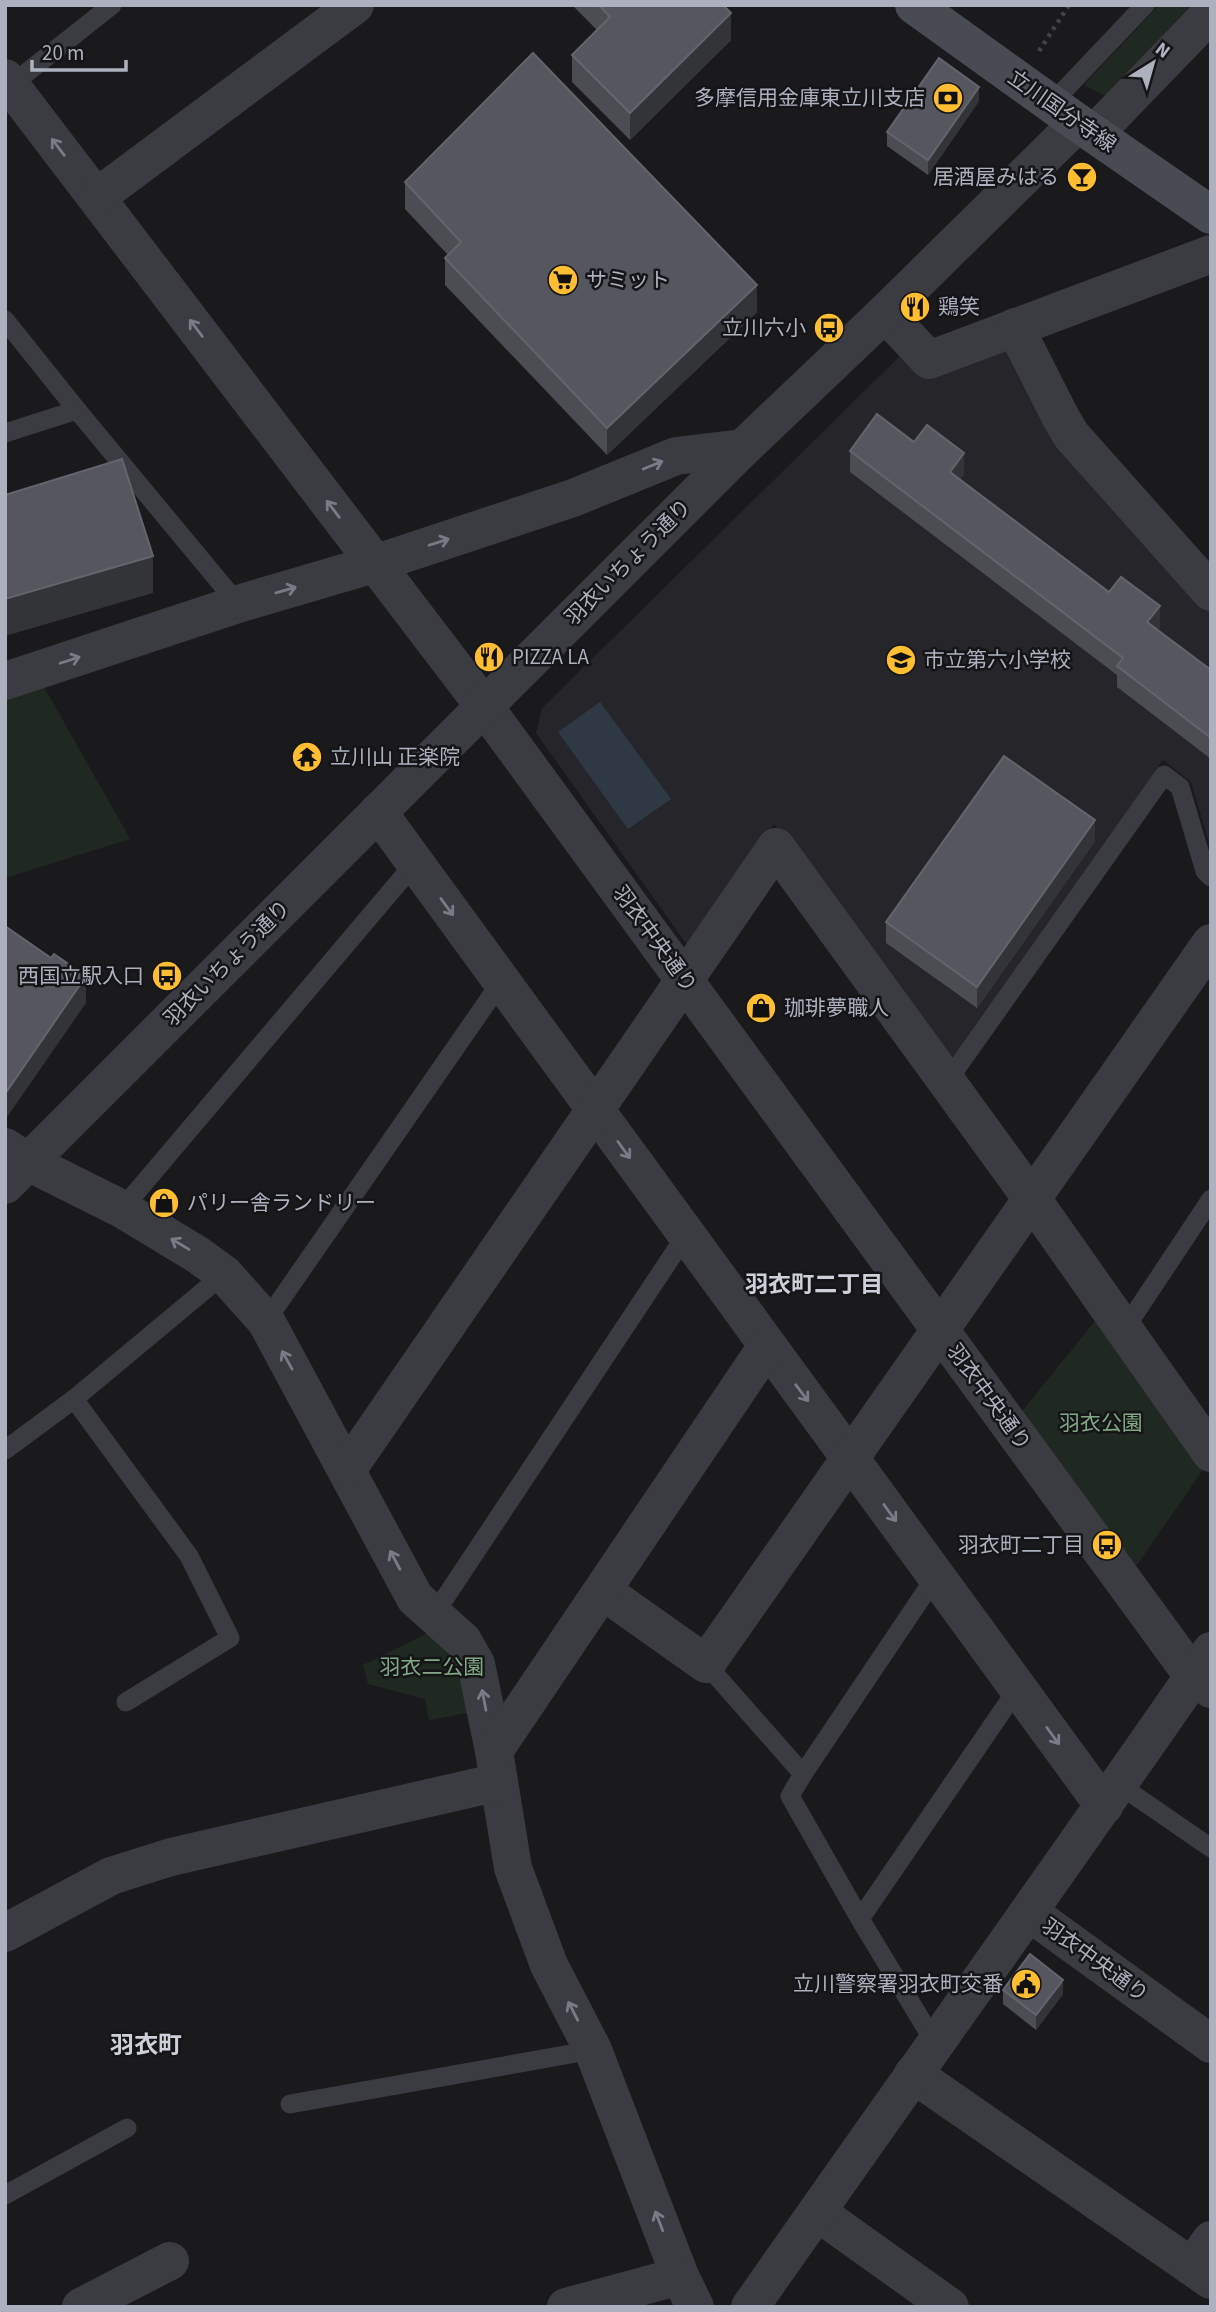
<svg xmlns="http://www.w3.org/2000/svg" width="1216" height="2312" viewBox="0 0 1216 2312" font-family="'Source Sans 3','Noto Sans JP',sans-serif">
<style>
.built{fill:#26262a}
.green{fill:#202921}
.water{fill:#2f3943}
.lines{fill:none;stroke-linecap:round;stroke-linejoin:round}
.path{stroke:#41434a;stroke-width:4.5;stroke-dasharray:3.5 5;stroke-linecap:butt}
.service{stroke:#3b3c42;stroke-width:19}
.minor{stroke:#3b3c42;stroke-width:38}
.tertiary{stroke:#3b3c42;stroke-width:38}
.secondary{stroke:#494b53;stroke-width:38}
.wall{fill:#4b4d52}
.shaded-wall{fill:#333438}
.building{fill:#56575e;stroke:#63656c;stroke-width:2}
.oneway{stroke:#797c86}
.labels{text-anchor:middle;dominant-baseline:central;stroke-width:5;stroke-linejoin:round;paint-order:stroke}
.poi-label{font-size:21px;fill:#acb1bd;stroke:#151518;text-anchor:start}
.street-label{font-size:21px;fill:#acb1bd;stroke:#151518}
.park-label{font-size:21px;fill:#82a985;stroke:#151518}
.neighbourhood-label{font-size:23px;font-weight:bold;fill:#ced0d9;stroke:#151518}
.quarter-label{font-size:24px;font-weight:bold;fill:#ced0d9;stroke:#151518}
</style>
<rect width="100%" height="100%" fill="#1a1a1d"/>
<!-- built -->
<polygon class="built" points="999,344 1019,356 1059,435 1211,611 1211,850 1191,782 1163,760 953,1056 940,1057 774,824 688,943 685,942 536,733 542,708 903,353"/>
<!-- green -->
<g class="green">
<polygon points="1159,5 1202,5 1114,100 1084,85"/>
<polygon points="43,685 130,839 5,878 5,696"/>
<polygon points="1100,1315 1205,1467 1134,1569 1019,1415"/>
<polygon points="434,1630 453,1639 478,1711 429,1720 425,1699 368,1684 363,1665"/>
</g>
<!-- water -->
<polygon class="water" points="600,702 671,799 628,829 558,732"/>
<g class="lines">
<!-- path -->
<polyline class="path" points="1039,51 1069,5"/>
<!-- service -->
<g class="service">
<polyline points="11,85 112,5"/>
<polyline points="1051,104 1145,5"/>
<polyline points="5,320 77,410 238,604"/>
<polyline points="5,433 77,410"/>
<polyline points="946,1083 1164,775 1180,787 1205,871 1211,877"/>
<polyline points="122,1209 415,863"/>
<polyline points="266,1321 501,982"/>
<polyline points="1124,1330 1211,1199"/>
<polyline points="74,1399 189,1556 230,1638 126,1702"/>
<polyline points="5,1450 74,1399 224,1274"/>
<polyline points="433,1616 686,1235"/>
<polyline points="706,1664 803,1774 790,1796 860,1919 935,2043"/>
<polyline points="803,1774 936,1576"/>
<polyline points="1118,1784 1211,1848"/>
<polyline points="860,1919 1018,1688"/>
<polyline points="290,2104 593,2050"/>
<polyline points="5,2195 127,2128"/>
</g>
<!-- minor -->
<g class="minor">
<polyline points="5,78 484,706 1193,1676 1211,1689"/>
<polyline points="1094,134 1211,13"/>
<polyline points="97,197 355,5"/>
<polyline points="885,313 929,360 1211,254"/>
<polyline points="1015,327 1060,416 1071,435 1211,592"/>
<polyline points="5,681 238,604 374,564 573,498 676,456 743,448"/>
<polyline points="378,812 1104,1806"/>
<polyline points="5,1147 28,1162 122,1209 198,1255 224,1274 266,1321 415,1598 463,1641 476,1664 494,1751 513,1868 549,1965 593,2050 680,2276 695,2307"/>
<polyline points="347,1470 776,847 1032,1199 1211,1453"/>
<polyline points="603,1591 706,1664 1211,943"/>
<polyline points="494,1751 767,1346"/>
<polyline points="5,1933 111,1876 171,1857 499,1782"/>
<polyline points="913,2074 1211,2280"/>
<polyline points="817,2212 950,2307"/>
<polyline points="1192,2267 1211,2240"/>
<polyline points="81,2307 170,2261"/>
<polyline points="566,2307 680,2276"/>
</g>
<!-- tertiary -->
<g class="tertiary">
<polyline points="5,1185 743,448 885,313 1078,123"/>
<polyline points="1030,1913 1211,2044"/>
<path d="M 750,2307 C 903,2088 1059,1871 1211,1651"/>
</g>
<!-- secondary -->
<polyline class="secondary" points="914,5 1078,123 1211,215"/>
</g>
<!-- wall -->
<g class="wall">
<polygon points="572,5 723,5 731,40 630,140 572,82 572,55 597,30"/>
<polygon points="979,101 928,175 887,146 887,132"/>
<polygon points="405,182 757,312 607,455 445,285 445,258 448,255 405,209"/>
<polygon points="914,442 964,474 960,479 1109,592 1160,627 1157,630 1211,670 1211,759 1117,687 1117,675 850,472 850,451"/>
<polygon points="1095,841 977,1008 886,943 886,922"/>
<polygon points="1003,1990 1063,1994 1036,2030 1003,2004"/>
</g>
<!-- shaded-wall -->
<g class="shaded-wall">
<polygon points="731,13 731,40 630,140 630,113"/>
<polygon points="979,87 979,101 928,175 928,160"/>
<polygon points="757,285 757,312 607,455 607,428"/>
<polygon points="964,453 964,474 950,493 950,472"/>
<polygon points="153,556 153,593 5,636 5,599"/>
<polygon points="1160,606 1160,627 1147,643 1147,622"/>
<polygon points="1095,820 1095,841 977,1008 977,987"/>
<polygon points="86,976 86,1003 5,1120 5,1094"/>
<polygon points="1063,1980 1063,1994 1036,2030 1036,2015"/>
</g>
<!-- building -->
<g class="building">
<polygon points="599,5 723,5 731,13 630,113 572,55 610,17"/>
<polygon points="533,53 757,285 607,428 445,258 461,242 405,182"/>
<polygon points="939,58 979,87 928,160 887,132"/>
<polygon points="877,414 914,442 927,425 964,453 950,472 1109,592 1121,577 1160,606 1147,622 1211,670 1211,738 1117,666 1123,658 850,451"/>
<polygon points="122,459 153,556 5,599 5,495"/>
<polygon points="1004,756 1095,820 977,987 886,922"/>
<polygon points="5,926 51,958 54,954 86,976 5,1094"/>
<polygon points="1030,1954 1063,1980 1036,2015 1003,1990"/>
</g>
<!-- one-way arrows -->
<defs><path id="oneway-shaft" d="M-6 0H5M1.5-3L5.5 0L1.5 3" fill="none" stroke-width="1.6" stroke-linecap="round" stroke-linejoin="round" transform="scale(1.75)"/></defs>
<g class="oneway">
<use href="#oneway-shaft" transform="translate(58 147) rotate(-127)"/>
<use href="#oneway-shaft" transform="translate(196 328) rotate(-127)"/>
<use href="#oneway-shaft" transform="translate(653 465) rotate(-22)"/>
<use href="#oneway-shaft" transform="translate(333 509) rotate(-127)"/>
<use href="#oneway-shaft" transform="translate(439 542) rotate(-18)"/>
<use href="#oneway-shaft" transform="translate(286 590) rotate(-16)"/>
<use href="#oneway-shaft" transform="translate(70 660) rotate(-18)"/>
<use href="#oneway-shaft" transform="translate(447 907) rotate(54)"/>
<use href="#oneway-shaft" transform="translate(624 1150) rotate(54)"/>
<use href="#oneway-shaft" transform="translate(180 1244) rotate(-149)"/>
<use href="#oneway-shaft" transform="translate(287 1360) rotate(-119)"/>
<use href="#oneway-shaft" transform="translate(802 1393) rotate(53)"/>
<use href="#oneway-shaft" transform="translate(890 1513) rotate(54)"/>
<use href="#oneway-shaft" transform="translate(395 1560) rotate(-118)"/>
<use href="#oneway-shaft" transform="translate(484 1700) rotate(-101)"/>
<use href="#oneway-shaft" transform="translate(1053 1736) rotate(54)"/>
<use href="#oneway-shaft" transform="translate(573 2011) rotate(-117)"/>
<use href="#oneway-shaft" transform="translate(659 2221) rotate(-111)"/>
</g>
<!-- icons -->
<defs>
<g id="bank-disc" transform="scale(1.575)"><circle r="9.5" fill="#ffbe31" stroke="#151518"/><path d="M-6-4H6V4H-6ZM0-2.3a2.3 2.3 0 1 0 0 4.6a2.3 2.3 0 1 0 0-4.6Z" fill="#111"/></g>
<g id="bar-disc" transform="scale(1.575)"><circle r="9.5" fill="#ffbe31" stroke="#151518"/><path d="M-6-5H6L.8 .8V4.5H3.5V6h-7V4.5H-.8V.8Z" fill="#111"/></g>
<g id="supermarket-disc" transform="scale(1.575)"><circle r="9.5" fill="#ffbe31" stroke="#151518"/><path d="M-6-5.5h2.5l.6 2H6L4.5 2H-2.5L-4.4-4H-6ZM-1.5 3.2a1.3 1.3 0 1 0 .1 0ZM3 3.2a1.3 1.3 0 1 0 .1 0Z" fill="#111"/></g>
<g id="restaurant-disc" transform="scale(1.575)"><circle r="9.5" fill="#ffbe31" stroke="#151518"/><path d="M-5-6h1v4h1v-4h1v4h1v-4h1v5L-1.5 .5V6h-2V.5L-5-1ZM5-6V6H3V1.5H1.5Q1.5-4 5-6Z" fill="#111"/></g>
<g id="bus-disc" transform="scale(1.575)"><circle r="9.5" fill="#ffbe31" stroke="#151518"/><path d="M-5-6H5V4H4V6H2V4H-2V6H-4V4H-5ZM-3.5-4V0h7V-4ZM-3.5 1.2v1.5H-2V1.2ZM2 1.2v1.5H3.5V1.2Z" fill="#111"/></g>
<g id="school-disc" transform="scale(1.575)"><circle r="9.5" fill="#ffbe31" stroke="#151518"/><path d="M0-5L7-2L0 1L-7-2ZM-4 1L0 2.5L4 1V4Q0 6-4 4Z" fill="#111"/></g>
<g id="temple-disc" transform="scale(1.575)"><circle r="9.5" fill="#ffbe31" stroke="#151518"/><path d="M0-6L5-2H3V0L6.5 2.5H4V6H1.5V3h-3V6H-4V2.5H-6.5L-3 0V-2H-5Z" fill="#111"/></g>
<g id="shop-disc" transform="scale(1.575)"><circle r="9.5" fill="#ffbe31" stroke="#151518"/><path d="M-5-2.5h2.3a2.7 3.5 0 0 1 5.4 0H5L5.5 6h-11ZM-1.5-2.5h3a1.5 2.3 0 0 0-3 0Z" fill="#111"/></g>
<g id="civic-disc" transform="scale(1.575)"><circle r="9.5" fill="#ffbe31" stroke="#151518"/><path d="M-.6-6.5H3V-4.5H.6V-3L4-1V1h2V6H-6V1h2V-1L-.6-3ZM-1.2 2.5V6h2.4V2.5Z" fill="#111"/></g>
</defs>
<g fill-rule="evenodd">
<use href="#bank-disc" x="948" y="98"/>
<use href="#bar-disc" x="1082" y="177"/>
<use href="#supermarket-disc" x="563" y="280"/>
<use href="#restaurant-disc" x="915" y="307"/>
<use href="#bus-disc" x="829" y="328"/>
<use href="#restaurant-disc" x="489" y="657"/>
<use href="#school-disc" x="901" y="660"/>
<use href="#temple-disc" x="307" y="757"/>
<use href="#bus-disc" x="167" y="976"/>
<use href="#shop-disc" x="761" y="1008"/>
<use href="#shop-disc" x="164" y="1203"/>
<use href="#bus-disc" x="1107" y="1545"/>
<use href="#civic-disc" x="1026" y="1984"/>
</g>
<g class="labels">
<!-- poi labels -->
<g class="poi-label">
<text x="925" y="98" text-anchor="end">多摩信用金庫東立川支店</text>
<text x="1059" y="177" text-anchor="end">居酒屋みはる</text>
<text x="586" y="280">サミット</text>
<text x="938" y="307">鶏笑</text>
<text x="806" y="328" text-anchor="end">立川六小</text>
<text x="512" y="657">PIZZA LA</text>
<text x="924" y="660">市立第六小学校</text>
<text x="330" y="757">立川山 正楽院</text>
<text x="144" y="976" text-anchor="end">西国立駅入口</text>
<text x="784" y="1008">珈琲夢職人</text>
<text x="187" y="1203">パリー舎ランドリー</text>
<text x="1084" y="1545" text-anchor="end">羽衣町二丁目</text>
<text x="1003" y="1984" text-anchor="end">立川警察署羽衣町交番</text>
</g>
<!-- street labels -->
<g class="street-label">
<text transform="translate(1062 111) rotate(35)">立川国分寺線</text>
<text transform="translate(628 562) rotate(-45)">羽衣いちょう通り</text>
<text transform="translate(655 939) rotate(54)">羽衣中央通り</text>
<text transform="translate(227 963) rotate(-45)">羽衣いちょう通り</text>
<text transform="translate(989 1397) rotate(54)">羽衣中央通り</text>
<text transform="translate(1095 1960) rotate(36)">羽衣中央通り</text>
</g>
<!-- park labels -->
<g class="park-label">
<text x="1101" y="1423">羽衣公園</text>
<text x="432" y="1667">羽衣二公園</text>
</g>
<!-- neighbourhood labels -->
<g class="neighbourhood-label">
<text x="814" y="1284">羽衣町二丁目</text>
</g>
<!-- quarter labels -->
<g class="quarter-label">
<text x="146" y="2045">羽衣町</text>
</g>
</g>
<!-- border -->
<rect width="1216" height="2312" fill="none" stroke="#acb1bd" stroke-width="14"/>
<!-- north arrow -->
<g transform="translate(1153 63) rotate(37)" stroke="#151518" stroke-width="5" paint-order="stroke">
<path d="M0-5L12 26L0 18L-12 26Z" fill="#acb1bd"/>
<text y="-10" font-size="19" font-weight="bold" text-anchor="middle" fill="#acb1bd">N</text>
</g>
<!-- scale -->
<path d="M32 60v10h94v-10" fill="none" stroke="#acb1bd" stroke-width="3.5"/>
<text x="42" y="60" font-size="21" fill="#acb1bd" stroke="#151518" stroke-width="5" paint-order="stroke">20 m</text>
</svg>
